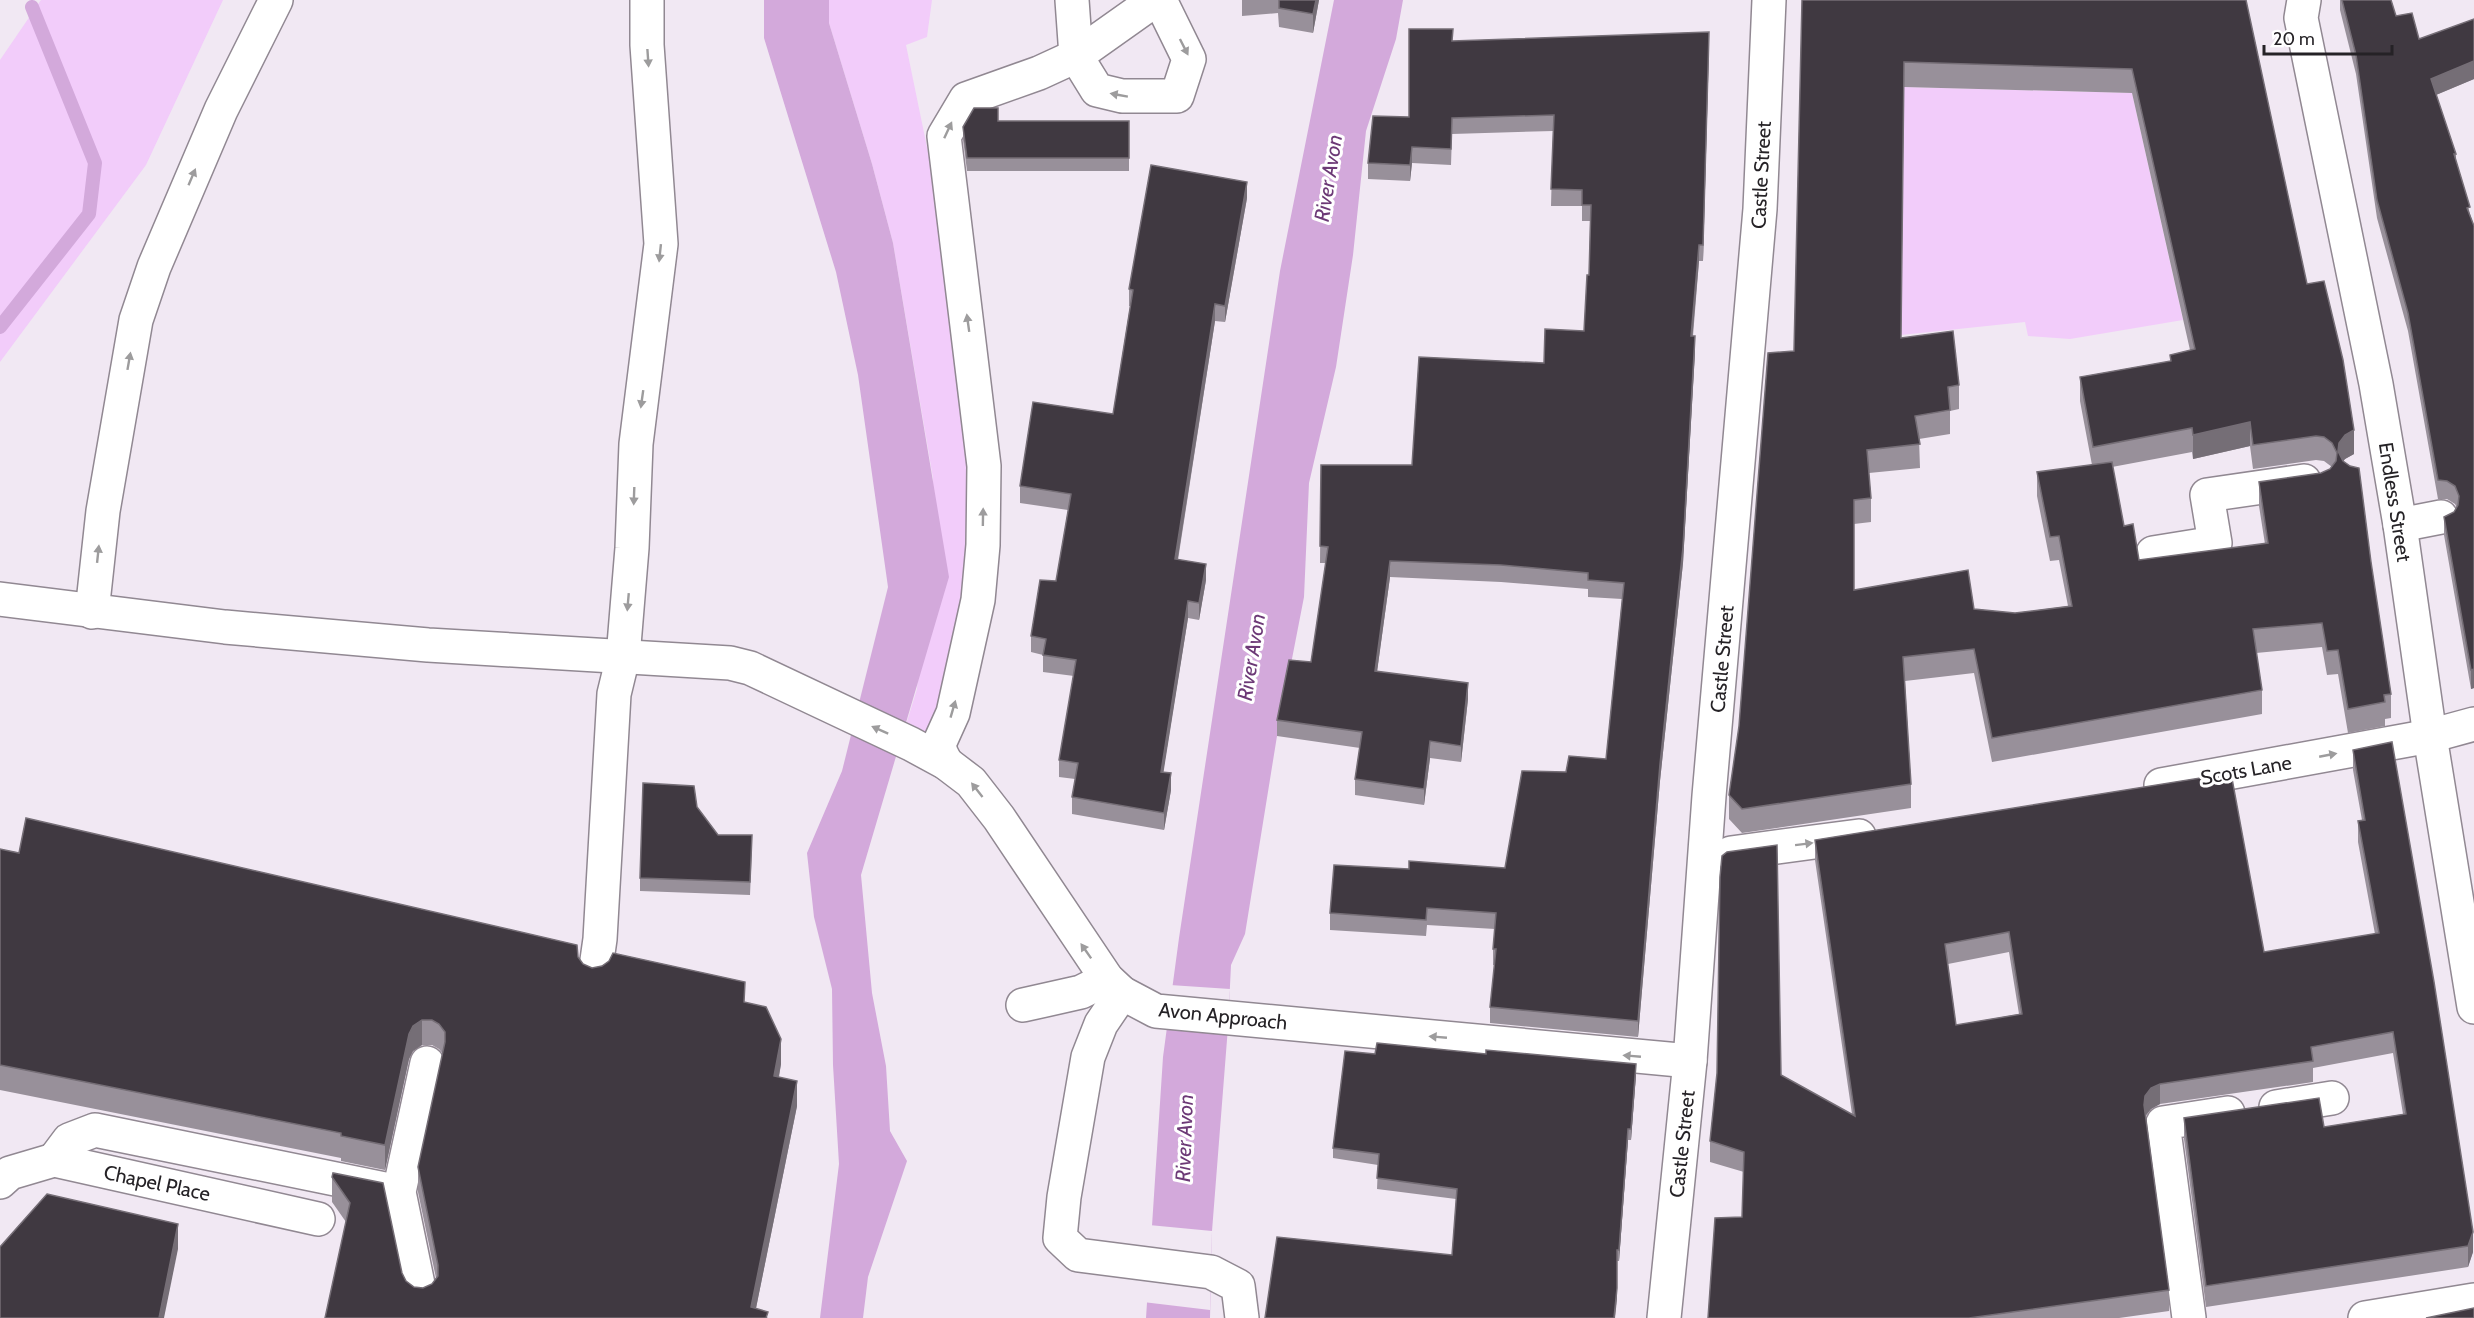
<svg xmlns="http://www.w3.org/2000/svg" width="2474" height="1318" viewBox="0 0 2474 1318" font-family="Cabin,sans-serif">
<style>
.green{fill:#f2ccfa}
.water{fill:#d3a9db}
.pier{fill:#f1e8f3}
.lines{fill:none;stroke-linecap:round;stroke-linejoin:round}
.stream{stroke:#d3a9db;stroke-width:14}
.minor-casing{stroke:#918892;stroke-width:36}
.minor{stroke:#fff;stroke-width:33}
.wall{fill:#98909a;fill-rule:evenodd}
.shaded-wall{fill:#756e76}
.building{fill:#403941;stroke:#756e76;stroke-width:1.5;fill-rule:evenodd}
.oneway{fill:#9d9c9d}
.labels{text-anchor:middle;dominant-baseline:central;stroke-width:6;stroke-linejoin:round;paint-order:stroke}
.street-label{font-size:20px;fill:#252226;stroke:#fff}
.water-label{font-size:21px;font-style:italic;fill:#6c3976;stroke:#fff}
</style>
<rect width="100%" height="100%" fill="#f1e8f3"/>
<!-- green -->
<g class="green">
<polygon points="41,0 223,0 146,165 0,362 0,60"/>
<polygon points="829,0 932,0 927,37 906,45 937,196 975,478 972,575 929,740 905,728 917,689 933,478 893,243 872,164 829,23"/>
<polygon points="1904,87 2132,93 2183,320 2070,339 2028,336 2025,322 1901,335"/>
</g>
<!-- water -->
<g class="water">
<polygon points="764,0 829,0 829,23 872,164 893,243 949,577 861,875 872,993 886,1066 890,1131 907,1161 868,1277 863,1318 820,1318 839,1164 833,1065 832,989 814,917 807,853 842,771 888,587 858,375 836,272 764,38"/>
<polygon points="1334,0 1403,0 1396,39 1366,131 1353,255 1336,367 1309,483 1304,597 1277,736 1245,934 1231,965 1228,1027 1212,1231 1210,1318 1146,1318 1163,1057 1179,938 1280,271"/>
</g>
<!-- pier -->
<g class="pier">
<polygon points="1170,985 1230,989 1228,1017 1165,1020"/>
<polygon points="1149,1225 1212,1231 1210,1310 1143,1302"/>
</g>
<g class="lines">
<!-- stream -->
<polyline class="stream" points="0,327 89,214 95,163 32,7"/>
<!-- minor casing -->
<g class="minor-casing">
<g id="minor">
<polyline points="1072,0 1076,56 1097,90 1122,96 1177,96 1189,59 1160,0"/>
<polyline points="2304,0 2301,18 2376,384 2400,525 2430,736 2474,1007"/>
<polyline points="2400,525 2441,517"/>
<polyline points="2153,553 2215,543 2207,495 2304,481"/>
<polyline points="0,599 225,627 428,645 730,663 750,668 911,744 946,763 971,782 999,818 1107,979 1122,993 1156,1011 1690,1061"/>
<polyline points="92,612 103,511 136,320 154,267 221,110 276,0"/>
<polyline points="946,763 941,753 939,744 953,713 978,600 983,545 984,466 944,136 966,99 1039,73 1076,56 1155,0"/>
<polyline points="2161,785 2430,736 2474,724"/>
<polyline points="1731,853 1859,836"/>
<polyline points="595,974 600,939 614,694 623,657 632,548 636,444 661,244 647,45 647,0"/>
<polyline points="1122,993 1101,1024 1088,1057 1064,1197 1060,1238 1078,1255 1211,1272 1238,1286 1242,1318"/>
<polyline points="1023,1005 1081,992 1107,979"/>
<polyline points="2276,1107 2332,1098"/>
<polyline points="54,1160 69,1140 95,1130 399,1192"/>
<polyline points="0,1182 10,1173 54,1160 318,1219"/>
<polyline points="420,1294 399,1192 427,1063"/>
<polyline points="1664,1318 1690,1061 1709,796 1760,209 1769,0"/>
<polyline points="2189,1318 2163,1123 2228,1113"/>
<polyline points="2365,1318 2474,1300"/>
</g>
</g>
<!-- minor -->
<use href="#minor" class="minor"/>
</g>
<!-- wall -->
<g class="wall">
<polygon points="1242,0 1319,0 1313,33 1279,27 1278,13 1242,16"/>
<path d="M 1802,0 L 2246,0 L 2307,284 L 2354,454 L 2345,459 L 2343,461 L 2371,562 L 2391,694 L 2391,718 L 2385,719 L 2385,726 L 2348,733 L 2338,674 L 2327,675 L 2322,647 L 2256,653 L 2262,690 L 2262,714 L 1992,762 L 1974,673 L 1905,681 L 1911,784 L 1911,808 L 1742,833 L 1729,819 L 1729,795 L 1794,351 ZM 1904,87 L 2132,93 L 2190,350 L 2170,355 L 2170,361 L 2080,377 L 2080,401 L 2092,465 L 2037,472 L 2037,496 L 2050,561 L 2059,560 L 2068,606 L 2015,613 L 1974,609 L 1854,590 L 1854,524 L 1871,522 L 1871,498 L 1869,473 L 1920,468 L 1919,439 L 1950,434 L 1950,411 L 1959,409 L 1959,385 L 1901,338 ZM 2250,446 L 2253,469 L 2316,460 L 2324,461 L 2332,467 L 2330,469 L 2321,473 L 2259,482 L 2259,506 L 2265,544 L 2139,560 L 2124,526 L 2112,467 L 2192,452 L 2193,459 Z"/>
<polygon points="2340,0 2391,0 2396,16 2419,39 2474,79 2436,95 2456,154 2456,160 2470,214 2474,226 2474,688 2471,689 2444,535 2444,517 2454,512 2457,508 2455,504 2447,499 2438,499 2408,331 2377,218 2356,74 2340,10"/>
<polygon points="1453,41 1709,48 1703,261 1699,261 1693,336 1695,352 1683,563 1660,781 1638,1037 1490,1023 1490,1007 1495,965 1493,965 1493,949 1495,929 1427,925 1426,936 1330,930 1330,913 1409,869 1505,868 1566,772 1606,759 1622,599 1588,597 1588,589 1501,582 1390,577 1377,671 1468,699 1461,762 1430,758 1424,805 1355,795 1355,779 1360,748 1277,736 1277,720 1311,662 1326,563 1320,563 1321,465 1412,465 1584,331 1589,275 1590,221 1582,221 1582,206 1551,206 1553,131 1452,134 1451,165 1412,163 1410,181 1368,179 1368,163 1409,117"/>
<polygon points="998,121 1129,121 1129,171 967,171 963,140 963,127"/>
<polygon points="1247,198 1225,322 1215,321 1178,560 1206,580 1199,620 1188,618 1163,772 1171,790 1164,830 1072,814 1072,797 1075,779 1059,777 1059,760 1074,676 1043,672 1043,655 1031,652 1031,636 1056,581 1068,510 1020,503 1020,486 1113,414 1130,306 1129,306 1129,289"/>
<path d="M 2353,750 L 2473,1252 L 2468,1267 L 2206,1307 L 2184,1139 L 2184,1118 L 2324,1127 L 2403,1114 L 2393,1053 L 2313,1068 L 2313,1082 L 2160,1104 L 2151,1109 L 2146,1116 L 2169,1290 L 2169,1311 L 2119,1318 L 1708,1318 L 1742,1217 L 1744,1172 L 1710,1162 L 1710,1141 L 1852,1114 L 1815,860 L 1815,840 L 2264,952 L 2375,934 L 2358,842 L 2358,821 L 2362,820 L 2353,770 ZM 2009,952 L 2019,1014 L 1956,1025 L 1948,964 Z"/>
<polygon points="697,807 718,835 752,848 750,895 640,891 640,878"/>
<polygon points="0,849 578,957 583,964 592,968 745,1003 781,1064 779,1077 797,1106 756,1308 768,1318 325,1318 346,1222 332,1202 332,1177 402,1273 406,1281 414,1287 423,1288 432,1284 436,1278 418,1192 418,1167 443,1054 439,1049 432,1045 422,1045 413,1051 409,1059 385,1170 341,1161 341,1158 0,1090"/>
<polygon points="1636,1075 1631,1140 1628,1140 1619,1261 1617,1261 1617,1299 1452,1255 1456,1199 1377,1189 1378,1165 1333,1158 1333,1148"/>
</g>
<!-- shaded-wall -->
<g class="shaded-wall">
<polygon points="1316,0 1319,0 1313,33 1313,14"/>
<polygon points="1709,32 1709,48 1703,261 1703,245"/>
<polygon points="2474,61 2474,79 2431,97 2431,79"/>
<polygon points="1412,147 1412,163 1410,181 1410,165"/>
<polygon points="1247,182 1247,198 1225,322 1225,306"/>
<polygon points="1699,245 1699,261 1691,352 1691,336"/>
<polygon points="1215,304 1215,321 1175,576 1175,559"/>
<polygon points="1695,336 1695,352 1683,563 1660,781 1638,1037 1638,1021"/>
<polygon points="2250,422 2250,446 2193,459 2193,435"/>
<polygon points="2354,430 2354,454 2345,459 2339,467 2338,451 2339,443 2345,435"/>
<polygon points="1390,561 1390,577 1375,687 1375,671"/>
<polygon points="1206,564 1206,580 1199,620 1199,603"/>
<polygon points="1188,601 1188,618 1161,788 1161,772"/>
<polygon points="2474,669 2474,688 2471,689 2471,670"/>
<polygon points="1468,683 1468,699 1461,762 1461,746"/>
<polygon points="1430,741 1430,758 1424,805 1424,789"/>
<polygon points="1171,773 1171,790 1164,830 1164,813"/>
<polygon points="422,1020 422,1045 413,1051 409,1059 385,1170 385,1145 409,1034 413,1026"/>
<polygon points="781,1039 781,1064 774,1101 774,1076"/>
<polygon points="1636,1064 1636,1075 1631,1140 1631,1129"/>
<polygon points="797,1081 797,1106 754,1318 751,1307"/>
<polygon points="2160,1084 2160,1104 2151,1109 2145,1116 2144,1105 2145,1096 2151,1088"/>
<polygon points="1628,1129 1628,1140 1619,1261 1619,1250"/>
<polygon points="178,1224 178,1249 164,1318 159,1318"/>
<polygon points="2473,1232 2473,1252 2468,1267 2468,1246"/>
<polygon points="1617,1288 1617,1299 1615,1318 1614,1318"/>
</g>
<!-- building -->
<g class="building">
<polygon points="1279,0 1316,0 1313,14 1279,8"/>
<path d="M 1802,0 L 2246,0 L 2307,284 L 2324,281 L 2343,360 L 2354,430 L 2345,435 L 2339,443 L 2338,451 L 2343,461 L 2350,466 L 2359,468 L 2371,562 L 2391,694 L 2384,695 L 2385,702 L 2348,709 L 2338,650 L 2327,651 L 2322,623 L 2253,629 L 2262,690 L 1992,738 L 1974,649 L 1903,657 L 1911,784 L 1742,809 L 1729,795 L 1739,726 L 1768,353 L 1794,351 ZM 1904,62 L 2132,69 L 2195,349 L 2170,355 L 2171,361 L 2080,377 L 2093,447 L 2192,428 L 2193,435 L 2250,422 L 2253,445 L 2316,436 L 2324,437 L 2332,443 L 2337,453 L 2336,461 L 2330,469 L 2321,473 L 2259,482 L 2268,543 L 2139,560 L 2133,524 L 2124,526 L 2112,462 L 2037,472 L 2050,537 L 2059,536 L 2072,606 L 2015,613 L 1974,609 L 1968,570 L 1854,590 L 1854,500 L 1871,498 L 1867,450 L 1920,444 L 1915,416 L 1950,410 L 1948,387 L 1959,385 L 1953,331 L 1901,338 Z"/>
<polygon points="2342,0 2391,0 2396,16 2412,13 2419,39 2474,19 2474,61 2431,79 2456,154 2454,154 2470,207 2467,208 2474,226 2474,669 2471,670 2444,517 2454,512 2458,505 2459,496 2455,486 2447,481 2438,480 2408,313 2377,200 2356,55"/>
<polygon points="1409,29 1453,29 1452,41 1709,32 1703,245 1699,245 1691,336 1695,336 1683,547 1660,764 1638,1021 1490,1007 1496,949 1493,949 1496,913 1427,908 1426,920 1330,913 1334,865 1409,869 1409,861 1505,868 1522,771 1566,772 1569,756 1606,759 1624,583 1588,580 1588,573 1501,565 1390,561 1375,671 1468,683 1461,746 1430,741 1424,789 1355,779 1362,732 1277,720 1289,660 1311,662 1328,547 1320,546 1321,465 1412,465 1419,357 1544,363 1545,329 1584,331 1587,275 1589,275 1591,205 1582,205 1582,190 1551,189 1554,115 1452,118 1451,149 1412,147 1410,165 1368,163 1373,116 1409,117"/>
<polygon points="974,108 998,108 998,121 1129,121 1129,158 967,158 963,127"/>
<polygon points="1151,165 1247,182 1225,306 1215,304 1175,559 1206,564 1199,603 1188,601 1161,772 1171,773 1164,813 1072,797 1078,763 1059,760 1076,660 1043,655 1046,639 1031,636 1040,580 1056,581 1071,494 1020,486 1033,402 1113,414 1133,290 1129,289"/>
<path d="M 2392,742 L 2434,982 L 2473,1232 L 2468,1246 L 2206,1286 L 2184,1118 L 2319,1098 L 2324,1127 L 2406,1114 L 2393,1032 L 2311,1047 L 2313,1061 L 2160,1084 L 2151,1088 L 2145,1096 L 2144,1105 L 2169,1290 L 1969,1318 L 1708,1318 L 1715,1218 L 1742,1217 L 1744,1152 L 1710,1141 L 1717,1073 L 1720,877 L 1722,856 L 1727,852 L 1777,845 L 1781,1075 L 1855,1116 L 1815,840 L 2231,773 L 2264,952 L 2379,933 L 2358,821 L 2365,820 L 2353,750 ZM 2009,932 L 2022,1014 L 1956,1025 L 1945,944 Z"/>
<polygon points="643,783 694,786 697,807 718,835 752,835 750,882 640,878"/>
<polygon points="26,818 577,945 578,957 583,964 592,968 602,966 609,961 613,953 745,982 744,1002 766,1007 781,1039 774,1076 797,1081 751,1307 768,1312 766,1318 325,1318 350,1203 332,1177 333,1173 383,1183 402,1273 406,1281 414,1287 423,1288 432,1284 438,1276 438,1265 418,1167 445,1042 445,1032 439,1024 432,1020 422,1020 413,1026 409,1034 385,1145 341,1136 341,1133 0,1065 0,849 19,853"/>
<polygon points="1377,1043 1486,1054 1486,1050 1636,1064 1631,1129 1628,1129 1619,1250 1617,1250 1617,1288 1614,1318 1265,1318 1277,1237 1452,1255 1457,1189 1377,1178 1379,1154 1333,1148 1345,1051 1375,1054"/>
<polygon points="47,1194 178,1224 159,1318 0,1318 0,1247"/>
<polygon points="2474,1308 2474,1318 2426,1318"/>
</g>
<!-- one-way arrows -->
<defs><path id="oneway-solid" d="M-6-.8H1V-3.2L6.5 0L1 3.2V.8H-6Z" transform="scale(1.5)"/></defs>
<g class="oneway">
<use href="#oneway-solid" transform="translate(1184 47) rotate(63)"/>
<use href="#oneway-solid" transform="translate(648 58) rotate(86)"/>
<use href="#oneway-solid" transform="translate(1119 95) rotate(-170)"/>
<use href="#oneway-solid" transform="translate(948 130) rotate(-65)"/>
<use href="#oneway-solid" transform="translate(192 177) rotate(-67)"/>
<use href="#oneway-solid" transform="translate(660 253) rotate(96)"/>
<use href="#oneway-solid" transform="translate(968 323) rotate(-98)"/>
<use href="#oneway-solid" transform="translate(129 361) rotate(-80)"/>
<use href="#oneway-solid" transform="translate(642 399) rotate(98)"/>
<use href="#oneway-solid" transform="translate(634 496) rotate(92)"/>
<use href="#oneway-solid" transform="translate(983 517) rotate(-89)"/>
<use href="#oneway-solid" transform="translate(98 554) rotate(-84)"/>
<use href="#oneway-solid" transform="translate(628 602) rotate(95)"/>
<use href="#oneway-solid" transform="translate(953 709) rotate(-74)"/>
<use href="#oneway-solid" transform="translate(880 730) rotate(-156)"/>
<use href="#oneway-solid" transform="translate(2328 755) rotate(-11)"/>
<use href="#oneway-solid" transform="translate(977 790) rotate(-128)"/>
<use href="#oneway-solid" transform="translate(1804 844) rotate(-7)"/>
<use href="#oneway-solid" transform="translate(1086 951) rotate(-125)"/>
<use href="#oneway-solid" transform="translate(1438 1037) rotate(-175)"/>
<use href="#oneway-solid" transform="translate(1632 1056) rotate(-175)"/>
</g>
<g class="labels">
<!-- street labels -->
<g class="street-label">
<text transform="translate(1761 175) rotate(-87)">Castle Street</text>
<text transform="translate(2395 502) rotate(81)">Endless Street</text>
<text transform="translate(1722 659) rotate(-85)">Castle Street</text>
<text transform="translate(2246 770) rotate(-10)">Scots Lane</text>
<text transform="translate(1223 1016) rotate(6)">Avon Approach</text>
<text transform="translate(1682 1144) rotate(-84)">Castle Street</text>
<text transform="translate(157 1183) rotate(12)">Chapel Place</text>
</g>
<!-- water labels -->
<g class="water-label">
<text transform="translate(1328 178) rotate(-81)">River Avon</text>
<text transform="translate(1251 657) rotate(-81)">River Avon</text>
<text transform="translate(1184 1138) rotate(-88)">River Avon</text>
</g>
</g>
<!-- scale -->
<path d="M2264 45v9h128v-9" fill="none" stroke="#252226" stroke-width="3"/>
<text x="2273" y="45" font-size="18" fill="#252226" stroke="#ffffff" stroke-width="4.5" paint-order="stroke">20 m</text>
</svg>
